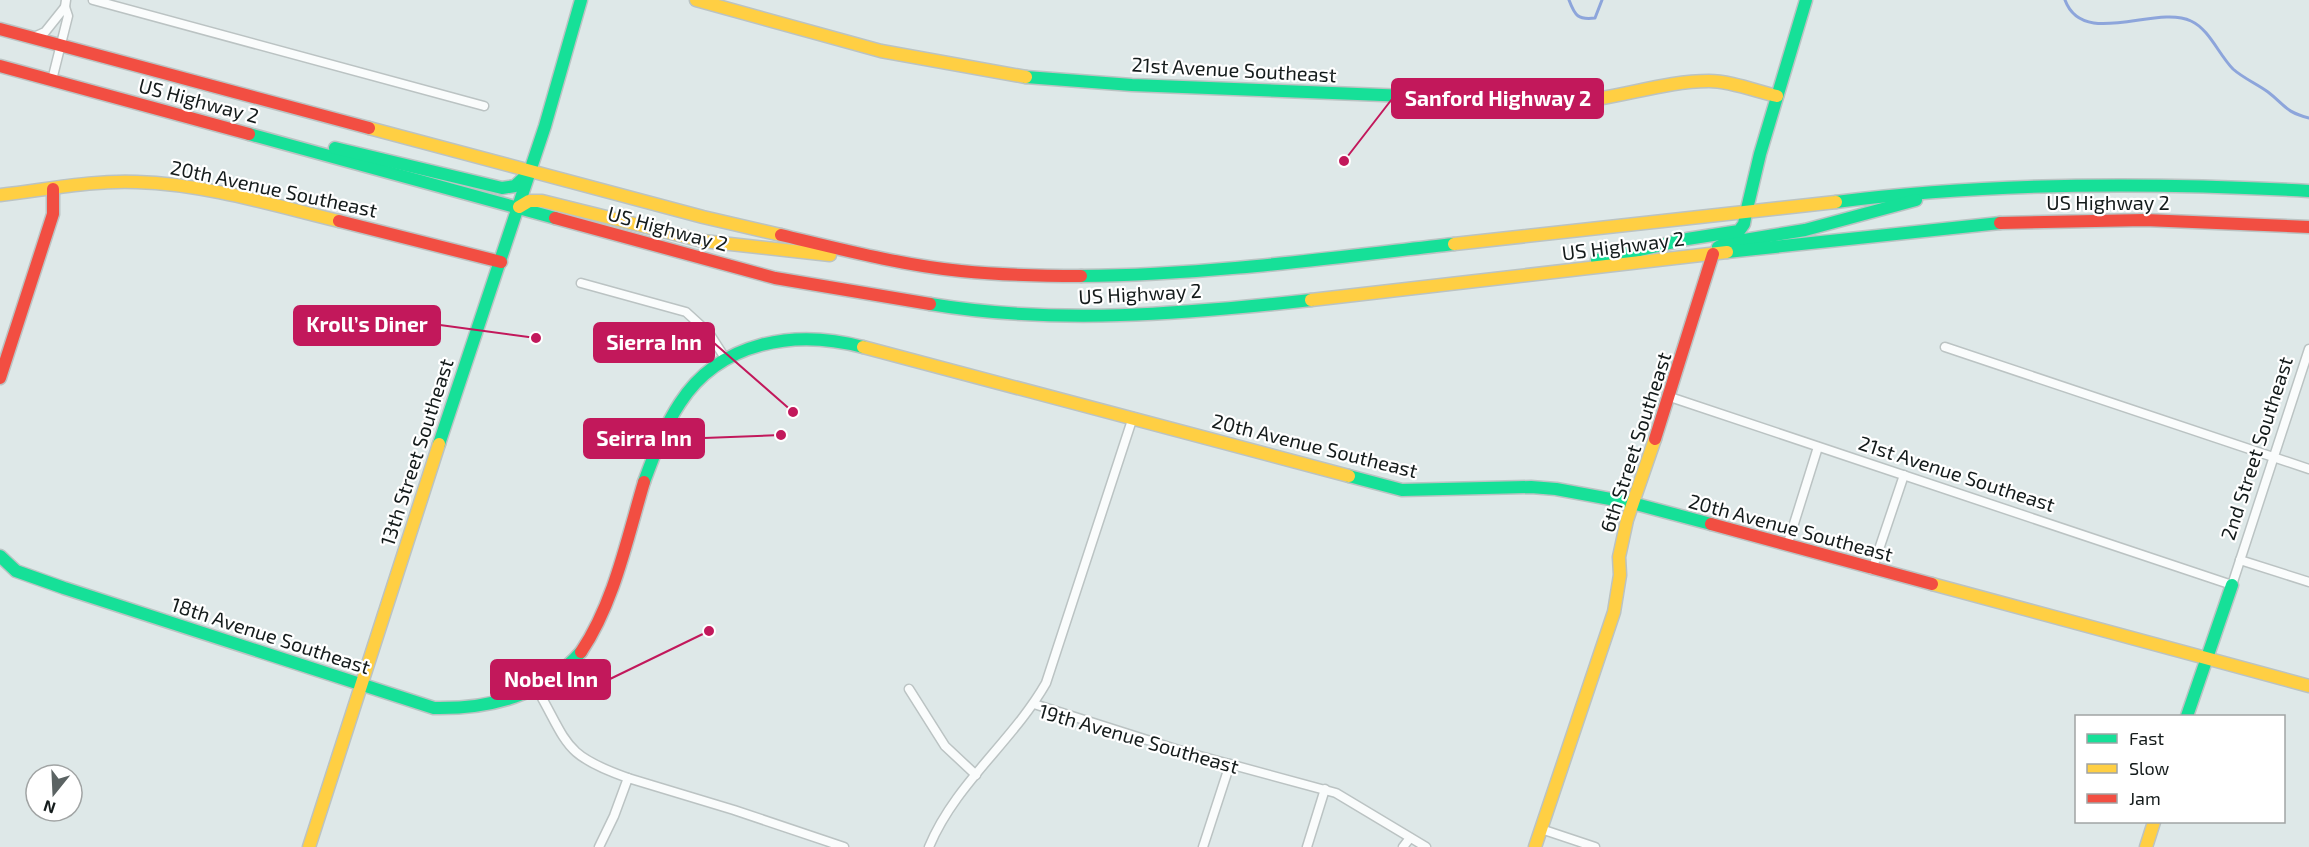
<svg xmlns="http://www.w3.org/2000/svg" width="2309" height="847" viewBox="0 0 2309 847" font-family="'Exo 2',sans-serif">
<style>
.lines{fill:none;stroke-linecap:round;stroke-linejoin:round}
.stream{stroke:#8da5db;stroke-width:3}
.street-casing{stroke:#bbc3c3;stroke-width:11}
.fast-casing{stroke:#bbc3c3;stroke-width:15}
.slow-casing{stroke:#bbc3c3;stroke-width:15}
.jam-casing{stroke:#bbc3c3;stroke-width:15}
.street{stroke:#fafcfc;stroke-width:8}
.fast{stroke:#16e098;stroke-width:12}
.slow{stroke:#ffcf43;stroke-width:12}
.jam{stroke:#f24e42;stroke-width:12}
.labels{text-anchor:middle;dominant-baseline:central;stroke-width:4.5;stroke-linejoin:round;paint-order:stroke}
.street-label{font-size:20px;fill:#141b1b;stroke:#fff}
.leader{fill:none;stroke:#c2185b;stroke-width:2}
.callout-dot{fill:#c2185b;stroke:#fff;stroke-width:2}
.callout{fill:#c2185b;stroke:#c2185b;stroke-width:2}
.callout-label{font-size:21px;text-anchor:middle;font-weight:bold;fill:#fff}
</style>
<rect width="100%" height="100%" fill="#dee8e8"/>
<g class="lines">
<!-- stream -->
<g class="stream">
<path d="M 1569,0 C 1575,16 1578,20 1595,18 L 1602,0"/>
<path d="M 2065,0 C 2083,49 2156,4 2191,21 C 2209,29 2219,55 2233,69 C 2243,78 2257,84 2268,92 C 2285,105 2285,112 2309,118"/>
</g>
<!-- street casing -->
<g class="street-casing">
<g id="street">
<polyline points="93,0 484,106"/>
<polyline points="34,37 45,32 65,7"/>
<polyline points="52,80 68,16 65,7 66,0"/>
<polyline points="581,283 686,312 709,333 725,358"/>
<polyline points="1945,347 2309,469"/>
<polyline points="1670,397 2232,585 2309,349"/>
<polyline points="1787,546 1818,447"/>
<polyline points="2240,560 2309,582"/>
<polyline points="1872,570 1904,475"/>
<path d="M 537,689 C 569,745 563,755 628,778"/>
<polyline points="909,689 945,746 976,775"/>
<polyline points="1034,704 1185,752 1336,793 1426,847"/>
<polyline points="1541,829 1595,847"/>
<polyline points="599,847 614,816 628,778 734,810 844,847"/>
<path d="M 929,847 C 955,784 1013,741 1046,683 L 1133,417"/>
<polyline points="1203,847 1230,764"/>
<polyline points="1307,847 1325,789"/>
<polyline points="1403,847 1410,838"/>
</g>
</g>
<!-- fast casing -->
<g class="fast-casing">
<g id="fast">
<polyline points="1026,77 1132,85 1556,102"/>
<polyline points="249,134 555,218"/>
<polyline points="335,148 502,188 515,186 531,171"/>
<path d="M 1836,202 C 1993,182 2151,182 2309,191"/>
<polyline points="1746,213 1760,154 1806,0"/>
<polyline points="1718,247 1726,243 1805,230 1916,200"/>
<polyline points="1727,252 2000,223"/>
<polyline points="1597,260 1687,239 1739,231 1744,224 1746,213"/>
<path d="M 1081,276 C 1206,275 1330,258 1454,244"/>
<path d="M 930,304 C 1055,325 1185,314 1311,300"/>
<polyline points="439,444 545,126 581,0"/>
<polyline points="1349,476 1402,490 1531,487 1556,489 1632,503 1711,524"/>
<path d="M 644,482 C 654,455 664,427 680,403 C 720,341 795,329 863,347"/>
<path d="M 0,556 L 16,571 L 64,588 L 434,708 C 491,709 542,696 581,652"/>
<polyline points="2187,716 2232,585"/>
</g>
</g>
<!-- slow casing -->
<g class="slow-casing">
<g id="slow">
<polyline points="696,0 881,51 1026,77"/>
<path d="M 1556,102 C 1609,103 1658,81 1709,81 C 1730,81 1756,91 1777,96"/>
<polyline points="369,128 703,217 781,235"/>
<path d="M 0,195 C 46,190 91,180 137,182 C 205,184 273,205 339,221"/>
<polyline points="519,207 529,201 542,201 703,241 830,255"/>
<polyline points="1454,244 1836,202"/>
<polyline points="1311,300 1727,252"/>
<polyline points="863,347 1349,476"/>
<polyline points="1932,584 2309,686"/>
<polyline points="309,847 439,444"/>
<polyline points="1535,847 1614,612 1620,575 1619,557 1627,520 1655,439"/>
<polyline points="2146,847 2154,822"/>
</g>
</g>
<!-- jam casing -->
<g class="jam-casing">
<g id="jam">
<polyline points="0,29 369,128"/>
<polyline points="0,66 249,134"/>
<polyline points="555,218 775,278 930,304"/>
<polyline points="339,221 501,262"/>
<polyline points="2000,223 2145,220 2309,227"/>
<path d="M 781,235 C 840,249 901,265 961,271 C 1001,275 1041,276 1081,276"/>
<polyline points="0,378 53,214 53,189"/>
<polyline points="1655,439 1713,254"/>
<polyline points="1711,524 1932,584"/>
<path d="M 581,652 C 614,603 627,539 644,482"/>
</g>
</g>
<!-- street -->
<use href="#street" class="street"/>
<!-- fast -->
<use href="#fast" class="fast"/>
<!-- slow -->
<use href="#slow" class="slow"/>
<!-- jam -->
<use href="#jam" class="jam"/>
</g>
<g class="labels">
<!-- street labels -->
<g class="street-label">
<text transform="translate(1234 69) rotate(3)">21st Avenue Southeast</text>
<text transform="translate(199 100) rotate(15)">US Highway 2</text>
<text transform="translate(274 188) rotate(12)">20th Avenue Southeast</text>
<text x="2108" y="202">US Highway 2</text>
<text transform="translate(668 228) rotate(15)">US Highway 2</text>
<text transform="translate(1623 245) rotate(-7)">US Highway 2</text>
<text transform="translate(1140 293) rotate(-3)">US Highway 2</text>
<text transform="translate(1635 442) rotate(-72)">6th Street Southeast</text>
<text transform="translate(1315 445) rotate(14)">20th Avenue Southeast</text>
<text transform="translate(2256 448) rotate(-72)">2nd Street Southeast</text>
<text transform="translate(416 452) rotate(-72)">13th Street Southeast</text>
<text transform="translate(1957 473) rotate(18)">21st Avenue Southeast</text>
<text transform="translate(1791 527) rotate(15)">20th Avenue Southeast</text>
<text transform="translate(271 635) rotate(18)">18th Avenue Southeast</text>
<text transform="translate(1139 738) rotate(16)">19th Avenue Southeast</text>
</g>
</g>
<!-- callouts -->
<path class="leader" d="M1344 161L1392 99M536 338L440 325M793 412L714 343M781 435L704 438M709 631L610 679"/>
<g class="callout-dot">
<circle cx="1344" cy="161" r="6"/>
<circle cx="536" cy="338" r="6"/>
<circle cx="793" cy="412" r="6"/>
<circle cx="781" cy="435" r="6"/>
<circle cx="709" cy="631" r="6"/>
</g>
<g class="callout">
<rect x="1392" y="79" width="211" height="39" rx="6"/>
<rect x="294" y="306" width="146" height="39" rx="6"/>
<rect x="594" y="323" width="120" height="39" rx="6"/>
<rect x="584" y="419" width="120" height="39" rx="6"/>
<rect x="491" y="660" width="119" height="39" rx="6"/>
</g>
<g class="callout-label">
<text x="1498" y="106">Sanford Highway 2</text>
<text x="367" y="332">Kroll’s Diner</text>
<text x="654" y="350">Sierra Inn</text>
<text x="644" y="446">Seirra Inn</text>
<text x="551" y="687">Nobel Inn</text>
</g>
<!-- legend -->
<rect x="2075" y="715" width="210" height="108" fill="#ffffff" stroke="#a1a4a4" stroke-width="1.5"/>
<rect x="2087" y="734" width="30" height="9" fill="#16e098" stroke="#a1a4a4" stroke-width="1.5"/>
<text x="2129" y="745" font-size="18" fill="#141b1b">Fast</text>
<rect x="2087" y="764" width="30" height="9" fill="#ffcf43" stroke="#a1a4a4" stroke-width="1.5"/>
<text x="2129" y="775" font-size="18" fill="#141b1b">Slow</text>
<rect x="2087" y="794" width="30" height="9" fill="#f24e42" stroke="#a1a4a4" stroke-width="1.5"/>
<text x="2129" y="805" font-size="18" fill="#141b1b">Jam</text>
<!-- north arrow -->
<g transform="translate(54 793) rotate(198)"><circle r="28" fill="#ffffff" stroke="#a1a4a4" stroke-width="1.5"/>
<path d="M0-4.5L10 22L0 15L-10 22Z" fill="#5b6363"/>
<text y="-9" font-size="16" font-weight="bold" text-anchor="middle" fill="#141b1b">N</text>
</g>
</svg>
